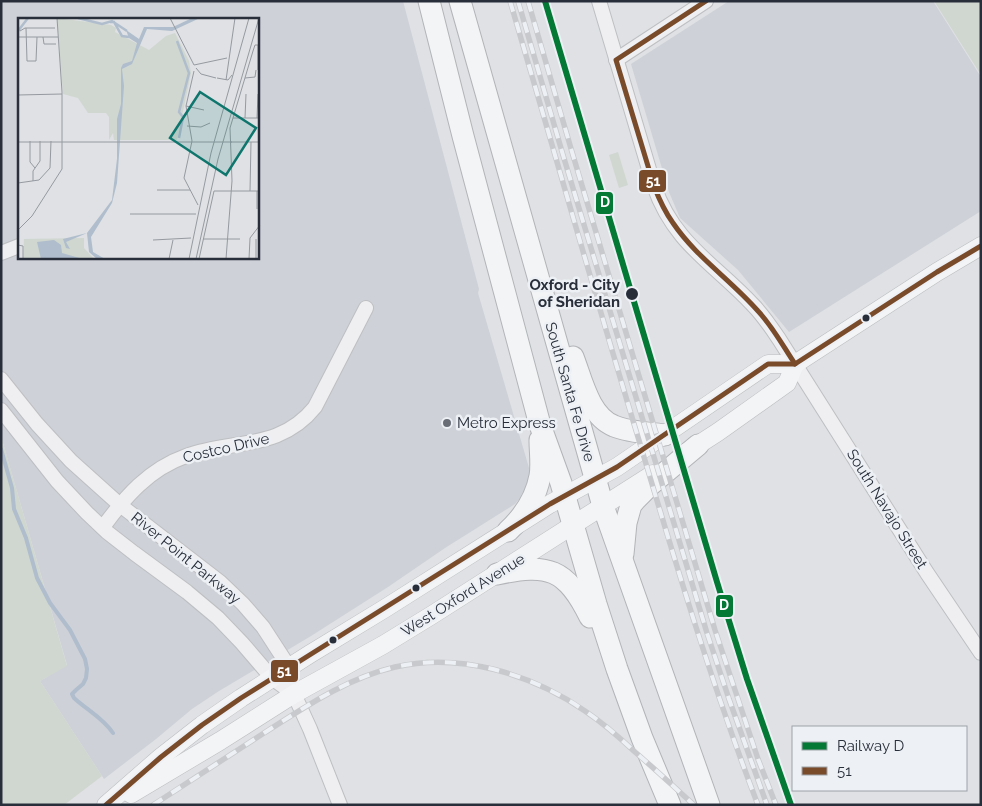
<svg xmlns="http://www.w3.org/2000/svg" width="982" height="806" viewBox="0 0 982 806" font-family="Raleway,sans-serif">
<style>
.built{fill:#ced1d7;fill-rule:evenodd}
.green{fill:#d0d7d0}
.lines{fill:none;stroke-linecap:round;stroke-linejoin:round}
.stream{stroke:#afbdcd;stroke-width:4}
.minor-casing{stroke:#bdbfc2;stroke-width:16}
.major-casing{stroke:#bcbec1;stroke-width:19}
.highway-casing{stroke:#b2b4b8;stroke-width:23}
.minor{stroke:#efeff1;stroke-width:14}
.major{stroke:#f3f4f5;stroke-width:18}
.highway{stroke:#f3f4f5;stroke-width:21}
.rail-casing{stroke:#c8c9cc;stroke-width:5.5}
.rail{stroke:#edf0f4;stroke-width:4;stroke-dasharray:11;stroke-linecap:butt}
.bus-1-casing{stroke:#edf0f4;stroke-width:9}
.bus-1{stroke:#7a4b2a;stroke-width:5}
.rail-1-casing{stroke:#edf0f4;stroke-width:10}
.rail-1{stroke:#047835;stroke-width:6}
.stop-dot{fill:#282f3b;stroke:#edf0f4;stroke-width:2}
.poi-dot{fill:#686d76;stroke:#edf0f4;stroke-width:2}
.labels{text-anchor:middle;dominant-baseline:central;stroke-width:5;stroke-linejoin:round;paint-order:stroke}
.stop-label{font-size:15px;font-weight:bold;fill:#282f3b;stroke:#edf0f4;text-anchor:end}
.street-label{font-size:15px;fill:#282f3b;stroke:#edf0f4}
.poi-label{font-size:15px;fill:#282f3b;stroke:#edf0f4;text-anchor:start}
.inset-river{fill:none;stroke:#afbdcd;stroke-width:2.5}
.inset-road{fill:none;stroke:#969aa0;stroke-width:1}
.view{fill:#0f766e;fill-opacity:0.15;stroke:#0f766e;stroke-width:2.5}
.inset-edge{fill:none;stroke:#282f3b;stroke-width:2.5}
.line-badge{stroke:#edf0f4;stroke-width:2}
.badge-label{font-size:14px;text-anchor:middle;font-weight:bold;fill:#fff}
</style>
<rect width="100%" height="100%" fill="#dfe1e4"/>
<!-- built -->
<g class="built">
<path d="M 1,1 L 403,1 L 479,289 L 478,293 L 529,468 L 530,476 L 524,494 L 515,504 L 445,548 L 388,587 L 311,636 L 219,691 L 192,709 L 156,739 L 104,779 L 40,681 L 67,665 L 1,436 ZM 19,19 L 258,19 L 258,258 L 19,258 Z"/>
<polygon points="729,1 933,1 981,77 981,211 789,332 738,270 680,218 669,192 631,64"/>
</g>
<!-- green -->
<g class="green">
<polygon points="934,1 981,1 981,75"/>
<polygon points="618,152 628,185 619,188 609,155"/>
<polygon points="1,436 67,666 40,681 102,776 64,805 1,805"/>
</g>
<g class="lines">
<!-- stream -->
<path class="stream" d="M 1,449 L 12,488 L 14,509 L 26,538 L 37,578 L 50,603 L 70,630 L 85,659 L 87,669 L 86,678 L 83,684 L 76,690 L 72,694 L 74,698 C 87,710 103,718 113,733"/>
<!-- minor casing -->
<g class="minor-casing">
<g id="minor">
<path d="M 599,1 L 654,186 C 674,244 715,264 753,305 C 763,315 771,327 779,339 L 927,573 L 981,653"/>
<polyline points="616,60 706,1"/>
<polyline points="1,253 19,246"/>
<polyline points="1,379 37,424 71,461 120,505 220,582 243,604 263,627 289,667 294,694 310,729 340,805"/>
<polyline points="1,410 57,481 87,513 107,532 134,553 187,592 218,618 242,643 272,678 294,694"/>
<path d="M 103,527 C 125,497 149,469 186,456 C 232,439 280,451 315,407 L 366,308"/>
</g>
</g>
<!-- major casing -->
<g class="major-casing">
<g id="major">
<polyline points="687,452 718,432 787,383 795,364"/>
<polyline points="131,794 220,741 294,694 383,645 432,615 653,474"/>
<polyline points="106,805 161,757 202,725 241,698 310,654 384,609 550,504 617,467 768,364 795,364 937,272 981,246"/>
</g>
</g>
<!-- highway casing -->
<g class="highway-casing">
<g id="highway">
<polyline points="429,1 463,136 540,425 561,483 596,604 617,669 642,738 670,805"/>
<polyline points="460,1 603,506 709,805"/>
<path d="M 573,357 C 582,380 589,416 614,426 C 628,432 649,433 665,435"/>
<path d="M 508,531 C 524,516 536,498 540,476 C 542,465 540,452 540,440"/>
<polyline points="623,554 626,523 631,505 636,499 649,486 698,445"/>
<path d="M 497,574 C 548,563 566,568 590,617"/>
</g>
</g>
<!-- minor -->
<use href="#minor" class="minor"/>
<!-- major -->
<use href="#major" class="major"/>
<!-- highway -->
<use href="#highway" class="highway"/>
<!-- rail casing -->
<g class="rail-casing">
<g id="rail">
<path d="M 510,1 C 554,150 596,299 641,447 C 677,568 713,688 758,805"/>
<polyline points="518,1 563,155 707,633 729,699 767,805"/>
<polyline points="528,1 572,152 715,630 758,759 776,805"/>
<path d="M 153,805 C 190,781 227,757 264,733 C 305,707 347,678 395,667 C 460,652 532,674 585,711 C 603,723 619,737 635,752 C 655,769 674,787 694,805"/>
</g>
</g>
<!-- rail -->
<use href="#rail" class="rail"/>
<!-- bus-1 casing -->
<g class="bus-1-casing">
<g id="bus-1">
<path d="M 706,1 L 616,60 L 654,186 C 659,199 665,212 673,223 C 696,257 731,280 758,311 C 773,327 783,346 795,364"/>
<polyline points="106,805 161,757 202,725 241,698 550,504 617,467 768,364 795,364 937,272 981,246"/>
</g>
</g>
<!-- bus-1 -->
<use href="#bus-1" class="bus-1"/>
<!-- rail-1 casing -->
<g class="rail-1-casing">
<polyline id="rail-1" points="545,1 717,582 747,679 791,805"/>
</g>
<!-- rail-1 -->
<use href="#rail-1" class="rail-1"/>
</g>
<!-- markers -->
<g class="stop-dot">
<circle cx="632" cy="294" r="7"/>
<circle cx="866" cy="318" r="4.5"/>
<circle cx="416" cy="588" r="4.5"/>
<circle cx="333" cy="640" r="4.5"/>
</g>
<circle class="poi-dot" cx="447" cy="423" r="5"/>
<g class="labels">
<!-- stop labels -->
<g class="stop-label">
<text x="620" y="285">Oxford - City<tspan x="620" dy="17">of Sheridan</tspan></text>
</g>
<!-- street labels -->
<g class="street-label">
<text transform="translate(570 392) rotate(74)">South Santa Fe Drive</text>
<text transform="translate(226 448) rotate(-13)">Costco Drive</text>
<text transform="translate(887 509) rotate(58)">South Navajo Street</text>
<text transform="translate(186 558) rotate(39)">River Point Parkway</text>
<text transform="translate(463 595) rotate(-32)">West Oxford Avenue</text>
</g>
<!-- poi labels -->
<g class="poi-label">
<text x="457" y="423">Metro Express</text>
</g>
</g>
<!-- overview -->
<g transform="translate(18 18)">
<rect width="241" height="241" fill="#dfe1e4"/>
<path d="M 39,0 L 93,7 L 98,10 L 97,14 L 131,32 L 148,18 L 157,15 L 171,43 L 173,55 L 159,122 L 96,122 L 95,115 L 91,122 L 91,99 L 88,95 L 70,95 L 60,80 L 45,76 ZM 66,220 L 66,230 L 76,241 L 5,241 L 6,221 Z" fill="#d0d7d0"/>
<path d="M 174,0 L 182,0 L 154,13 L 129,11 L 114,46 L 104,51 L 106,68 L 99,165 L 94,185 L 73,219 L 75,234 L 87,241 L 79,241 L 71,234 L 69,215 L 48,224 L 52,231 L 48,230 L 45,221 L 69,215 L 94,182 L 99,141 L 99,101 L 103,86 L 103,50 L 105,46 L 114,43 L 119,25 L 111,20 L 108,12 L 121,21 L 126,9 L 155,9 ZM 36,222 L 43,227 L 44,235 L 65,241 L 23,241 L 19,224 Z" fill="#afbdcd"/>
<path class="inset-river" d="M 60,0 L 84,6 L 94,3 L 109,13M 92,4 L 96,4 L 104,18 L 111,19M 0,13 L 10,0M 159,23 L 171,55 L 161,94 L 165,99 L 161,120"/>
<path class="inset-road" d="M 152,0 L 176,47M 8,10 L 9,43 L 18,43 L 19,19M 2,13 L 7,10 L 37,10M 0,19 L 40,19M 25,19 L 26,26 L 38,26M 176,47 L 209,40M 178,50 L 183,56 L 198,60M 240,52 L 240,27M 176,53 L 168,88 L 174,123 L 166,160 L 180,187M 199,60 L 210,62 L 214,57M 227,60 L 237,59 L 238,52M 208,62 L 217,0M 0,77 L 44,76M 168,88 L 186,92M 215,100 L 242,100M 227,100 L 228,76M 239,100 L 240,76M 169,108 L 183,109 L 192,105M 12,123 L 12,144 L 17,150M 0,124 L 214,124M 213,124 L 242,124M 15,163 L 15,153 L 22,143 L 22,123M 0,165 L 21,162 L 32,150 L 33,123M 139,172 L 172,172M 232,173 L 233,124M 239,191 L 239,173M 112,196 L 178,196M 0,212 L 14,198 L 44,151 L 44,74 L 39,0M 232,220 L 242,207M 185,221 L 222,221M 135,222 L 173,220M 0,227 L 5,228 L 5,241M 151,241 L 155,222M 171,241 L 193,135 L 231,0M 178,241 L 200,141 L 241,0M 181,241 L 196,173 L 242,173M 208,241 L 214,163 L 212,110 L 235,33 L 237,27 L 242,27M 231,241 L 232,220M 238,241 L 238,221"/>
<path class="view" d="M 182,74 L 238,110 L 208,157 L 152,120 Z"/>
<rect width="241" height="241" class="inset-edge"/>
</g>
<g class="line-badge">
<rect x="638" y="169" width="29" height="24" rx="5" fill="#7a4b2a"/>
<rect x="595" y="191" width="19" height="24" rx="5" fill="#047835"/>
<rect x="715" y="594" width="19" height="24" rx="5" fill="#047835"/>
<rect x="270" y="659" width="29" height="24" rx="5" fill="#7a4b2a"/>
</g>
<g class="badge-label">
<text x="653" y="186">51</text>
<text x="605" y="207">D</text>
<text x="724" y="610">D</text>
<text x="284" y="676">51</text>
</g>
<!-- border -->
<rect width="982" height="806" fill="none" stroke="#282f3b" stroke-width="5"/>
<!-- legend -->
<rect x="792" y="726" width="175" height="65" fill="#edf0f4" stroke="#9ea3aa"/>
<rect x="802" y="742" width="25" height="8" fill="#047835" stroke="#9ea3aa"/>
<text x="837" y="751" font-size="15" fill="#282f3b">Railway D</text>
<rect x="802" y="767" width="25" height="8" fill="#7a4b2a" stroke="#9ea3aa"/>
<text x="837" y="776" font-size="15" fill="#282f3b">51</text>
</svg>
